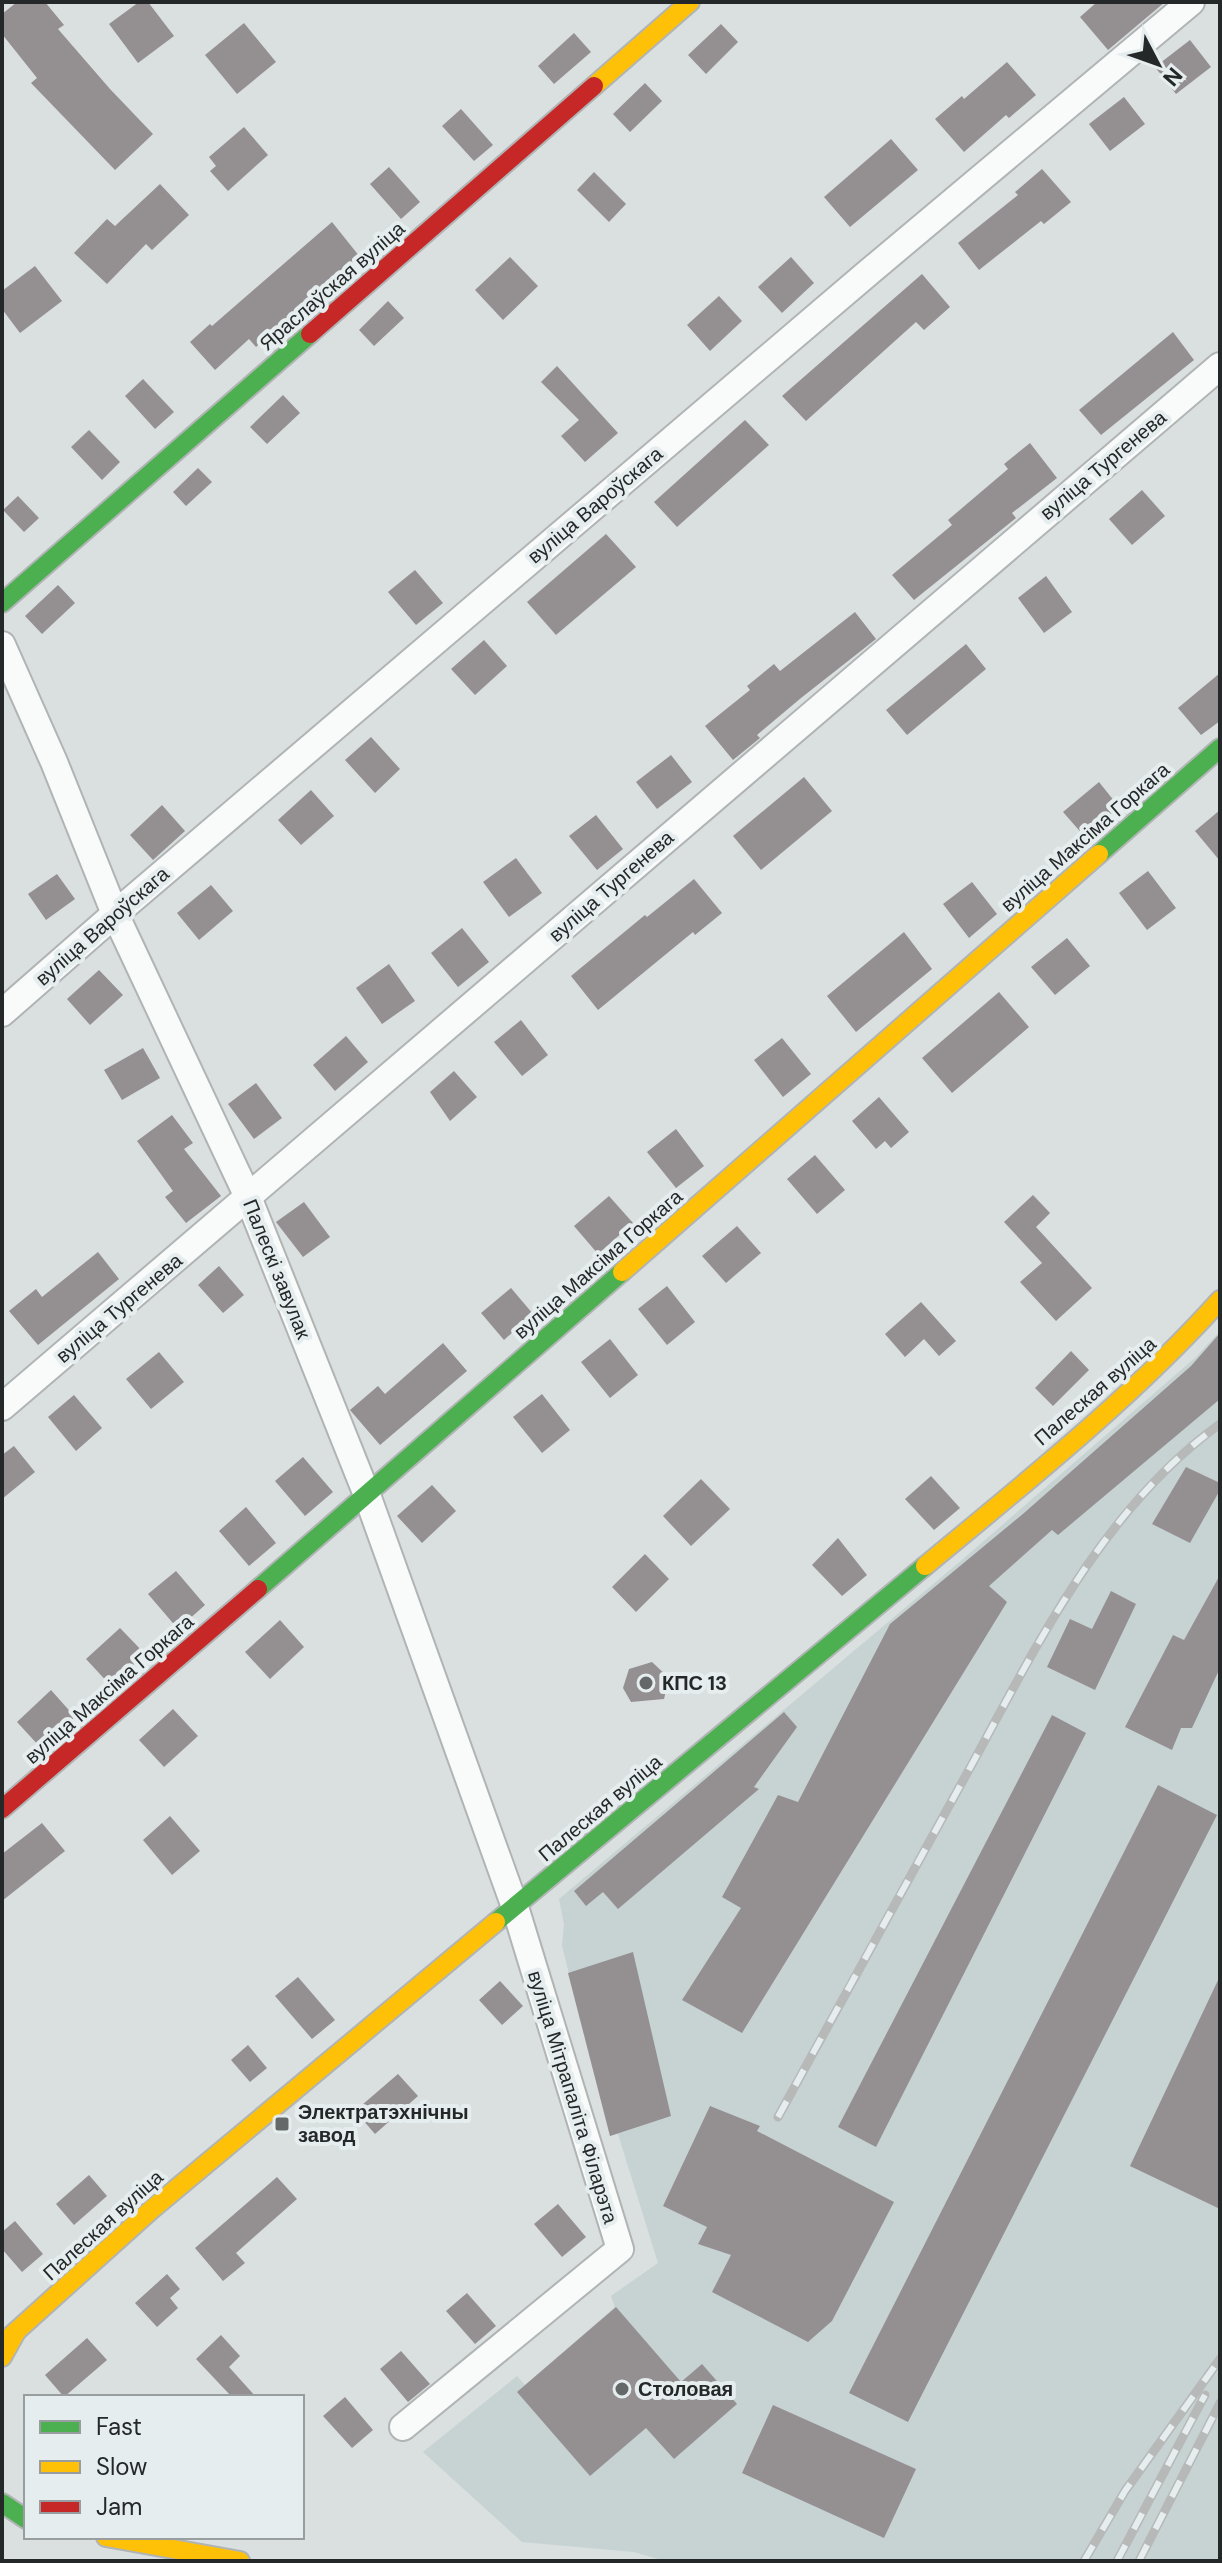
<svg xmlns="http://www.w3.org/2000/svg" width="1222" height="2563" viewBox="0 0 1222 2563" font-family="'DM Sans',sans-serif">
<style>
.built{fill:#c7d2d2}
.building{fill:#949092}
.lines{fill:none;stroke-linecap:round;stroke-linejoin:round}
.street-casing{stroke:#b1b4b4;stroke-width:30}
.fast-casing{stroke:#b1b4b4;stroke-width:22}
.slow-casing{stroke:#b1b4b4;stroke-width:22}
.jam-casing{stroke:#b1b4b4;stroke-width:22}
.street{stroke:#f9fafa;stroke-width:26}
.fast{stroke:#4caf50;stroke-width:18}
.slow{stroke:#ffc107;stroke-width:18}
.jam{stroke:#c62828;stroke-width:18}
.rail-casing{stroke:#b7b8b8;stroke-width:9}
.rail{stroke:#e5edee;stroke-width:6;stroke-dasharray:18;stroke-linecap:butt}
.poi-dot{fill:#646869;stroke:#e5edee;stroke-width:3}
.labels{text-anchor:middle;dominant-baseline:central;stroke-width:8;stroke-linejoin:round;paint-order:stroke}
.street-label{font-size:20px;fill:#252829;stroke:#e5edee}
.poi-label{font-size:20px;font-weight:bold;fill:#252829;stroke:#e5edee;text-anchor:start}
</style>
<rect width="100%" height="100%" fill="#dadfdf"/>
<!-- built -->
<polygon class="built" points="1220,1331 1220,2561 665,2561 634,2552 522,2542 423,2452 517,2376 525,2385 615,2307 611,2296 658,2263 618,2134 610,2136 562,1946 564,1924 559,1899 963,1559 1196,1357"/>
<!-- building -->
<g class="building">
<polygon points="17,2 45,2 64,25 58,29 110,89 153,134 115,170 31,83 37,78 2,34 2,14"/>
<polygon points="139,2 148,2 174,36 138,63 109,24"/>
<polygon points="1097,2 1165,2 1108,50 1080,17"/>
<polygon points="244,23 276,62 237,94 205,55"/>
<polygon points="721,24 738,42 706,74 688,55"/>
<polygon points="574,33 591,52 554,84 538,66"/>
<polygon points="1190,40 1211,67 1176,94 1155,67"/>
<polygon points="1007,62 1036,95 1009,118 1006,115 964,152 935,119 962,96 964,99"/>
<polygon points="645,83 662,101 630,132 613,114"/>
<polygon points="1124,97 1145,124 1110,151 1089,124"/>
<polygon points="461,109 493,145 474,161 442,126"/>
<polygon points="244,127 268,155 228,191 210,171 216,166 209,157"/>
<polygon points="891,139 918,170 850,227 824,197"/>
<polygon points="389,167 420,202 401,219 370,184"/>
<polygon points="1042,169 1071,202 1044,224 1041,221 979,270 958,243 1018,195 1015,192"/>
<polygon points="594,172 626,204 609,222 577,190"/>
<polygon points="160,184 189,215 152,250 146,244 107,284 74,253 107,219 115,226"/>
<polygon points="332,222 360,257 256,347 249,339 215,370 190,342 210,324 212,326"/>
<polygon points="510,257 538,286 503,320 475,290"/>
<polygon points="791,257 814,283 782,313 758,287"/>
<polygon points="35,266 62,301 20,333 2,309 2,291"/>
<polygon points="922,274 950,307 924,330 916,322 806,421 782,396"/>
<polygon points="719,296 742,321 710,351 687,325"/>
<polygon points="388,301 404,318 374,346 359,330"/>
<polygon points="1173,332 1194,360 1101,435 1079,410"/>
<polygon points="557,366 618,433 585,462 561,436 579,420 541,382"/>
<polygon points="143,379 174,412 155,429 125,396"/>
<polygon points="283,395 300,413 267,444 250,427"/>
<polygon points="745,420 769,445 677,527 654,502"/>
<polygon points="89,430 120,462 102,480 71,447"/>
<polygon points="1030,443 1057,478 1012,513 1016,518 914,600 892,575 952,525 948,520 1008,469 1004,464"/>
<polygon points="198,468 212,482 186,506 173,492"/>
<polygon points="1142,490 1165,516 1132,545 1109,519"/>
<polygon points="18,496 39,518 24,532 3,510"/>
<polygon points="606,534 636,567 556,635 527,602"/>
<polygon points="415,570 443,603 416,625 388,592"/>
<polygon points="1046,576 1072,612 1044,633 1018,598"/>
<polygon points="58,585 75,603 42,634 25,616"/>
<polygon points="855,612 876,639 801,698 757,735 760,738 733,760 705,726 750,690 747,686 774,664 780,671"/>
<polygon points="484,640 507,666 475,695 451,669"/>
<polygon points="966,644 986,669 907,735 886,710"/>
<polygon points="1220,673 1220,721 1201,735 1178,708"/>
<polygon points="371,737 400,769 375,793 345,760"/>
<polygon points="671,755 692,782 657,809 636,782"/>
<polygon points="804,777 832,811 761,870 733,836"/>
<polygon points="1099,782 1119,807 1085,837 1063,812"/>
<polygon points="311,790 334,816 301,845 278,820"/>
<polygon points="162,805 185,831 153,860 130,835"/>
<polygon points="1220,810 1220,861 1195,831"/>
<polygon points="596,815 623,849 597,870 569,836"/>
<polygon points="516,858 542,893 509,917 483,882"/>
<polygon points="1148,871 1176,908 1147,930 1119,893"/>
<polygon points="57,874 75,899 46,920 28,894"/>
<polygon points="694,879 722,913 695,935 693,932 598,1010 571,976 645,915 647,917"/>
<polygon points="972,882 997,914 969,938 943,904"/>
<polygon points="211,885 233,911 199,940 177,913"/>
<polygon points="462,928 489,962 458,987 431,953"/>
<polygon points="904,932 932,969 856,1032 827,996"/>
<polygon points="1067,938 1090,966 1055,995 1031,967"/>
<polygon points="389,964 415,1001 382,1024 356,988"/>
<polygon points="99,970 123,995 90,1025 67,999"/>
<polygon points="999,992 1029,1027 952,1093 922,1058"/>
<polygon points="521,1020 548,1055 522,1076 494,1042"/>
<polygon points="346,1036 368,1062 335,1091 313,1065"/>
<polygon points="782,1038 811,1074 783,1097 754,1060"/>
<polygon points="143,1048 160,1078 122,1100 104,1070"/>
<polygon points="454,1071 477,1097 450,1121 430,1092"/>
<polygon points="256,1083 282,1118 254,1139 228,1104"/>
<polygon points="879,1097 909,1132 891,1148 885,1141 876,1149 852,1121"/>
<polygon points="172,1115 193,1143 184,1149 221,1196 186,1223 165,1197 173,1191 137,1141"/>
<polygon points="676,1129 704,1166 676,1188 647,1152"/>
<polygon points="815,1155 845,1190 817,1214 787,1179"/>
<polygon points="1033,1195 1050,1213 1036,1227 1092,1288 1056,1321 1020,1282 1042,1263 1004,1222"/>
<polygon points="609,1196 633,1223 598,1254 574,1226"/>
<polygon points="304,1202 330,1237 303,1257 276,1222"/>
<polygon points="737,1226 761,1253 726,1283 702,1256"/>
<polygon points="98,1252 119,1279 38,1345 9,1311 36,1289 42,1297"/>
<polygon points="219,1266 244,1295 223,1313 198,1285"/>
<polygon points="667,1286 695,1322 667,1345 638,1309"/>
<polygon points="511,1288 533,1314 504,1340 481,1313"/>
<polygon points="921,1302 956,1341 939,1356 924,1339 905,1357 885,1334"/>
<polygon points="1220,1333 1220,1399 1058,1535 1052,1530 989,1586 1007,1602 742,2033 682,2000 741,1908 722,1897 778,1795 798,1802 890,1624 1024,1513 1191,1366"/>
<polygon points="610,1339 638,1375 610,1398 581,1362"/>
<polygon points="443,1343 467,1371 380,1445 350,1410 378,1386 385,1394"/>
<polygon points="1071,1351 1089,1370 1053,1406 1035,1388"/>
<polygon points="159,1352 184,1382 151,1409 126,1379"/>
<polygon points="542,1394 570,1430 542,1453 513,1417"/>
<polygon points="74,1395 102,1428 76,1451 48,1417"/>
<polygon points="14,1446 35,1472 2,1499 2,1455"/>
<polygon points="303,1457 333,1492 305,1516 275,1481"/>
<polygon points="1186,1467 1220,1483 1220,1490 1190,1543 1152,1524"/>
<polygon points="931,1476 960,1508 934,1530 905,1499"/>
<polygon points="701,1479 730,1509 691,1546 663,1516"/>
<polygon points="432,1485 456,1511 422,1543 397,1516"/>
<polygon points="246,1507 276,1543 249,1566 219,1531"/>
<polygon points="838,1538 867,1575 842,1596 812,1565"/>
<polygon points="645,1554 669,1579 636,1612 612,1587"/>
<polygon points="176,1571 205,1605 178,1629 148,1594"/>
<polygon points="1220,1575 1220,1668 1192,1728 1181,1728 1172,1750 1125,1727 1173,1635 1184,1640"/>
<polygon points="1111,1591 1136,1604 1095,1690 1047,1667 1070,1619 1092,1629"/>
<polygon points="280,1620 304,1647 270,1679 245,1652"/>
<polygon points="120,1628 145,1654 111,1686 86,1659"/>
<polygon points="652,1662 669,1678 664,1699 631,1702 623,1688 629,1669"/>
<polygon points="51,1690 75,1717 40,1747 17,1722"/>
<polygon points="173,1709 198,1736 164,1767 139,1740"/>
<polygon points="784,1712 797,1727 754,1787 759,1789 618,1909 603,1892 586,1906 574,1891"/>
<polygon points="1052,1715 1086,1733 876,2147 838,2127"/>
<polygon points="1158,1785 1217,1815 908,2422 849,2393"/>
<polygon points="170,1816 200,1851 172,1875 143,1840"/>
<polygon points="42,1823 65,1851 2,1901 2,1854"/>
<polygon points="633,1952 671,2116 610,2136 568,1973"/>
<polygon points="1220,1976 1220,2209 1130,2166"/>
<polygon points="298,1977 335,2020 312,2039 275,1996"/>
<polygon points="500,1981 523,2006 502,2025 479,2000"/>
<polygon points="248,2045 267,2068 250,2082 231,2060"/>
<polygon points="398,2074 418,2096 375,2134 355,2111"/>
<polygon points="710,2106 760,2126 757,2131 894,2202 832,2321 808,2342 712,2292 731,2255 698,2244 707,2227 663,2206"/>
<polygon points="89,2175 107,2196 74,2225 56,2204"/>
<polygon points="277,2177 297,2199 236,2253 245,2263 223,2281 195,2248"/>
<polygon points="558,2204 586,2237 562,2257 534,2224"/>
<polygon points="15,2221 43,2254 22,2272 2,2249 2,2232"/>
<polygon points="167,2274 180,2289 170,2298 178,2308 157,2327 135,2303"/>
<polygon points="467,2293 496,2326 475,2344 446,2311"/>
<polygon points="616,2307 681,2382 702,2364 737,2404 674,2459 646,2428 590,2476 517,2392"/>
<polygon points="221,2335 240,2356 229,2367 256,2397 232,2397 196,2359"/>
<polygon points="87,2338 107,2360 64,2397 45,2375"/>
<polygon points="401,2351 430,2384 408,2402 380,2369"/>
<polygon points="345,2397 373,2430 352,2448 323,2416"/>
<polygon points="773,2405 916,2469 884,2538 742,2473"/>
</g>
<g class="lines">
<!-- street casing -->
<g class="street-casing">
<g id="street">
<polyline points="2,645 54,762 115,914 248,1197 367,1495 515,1907 620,2249 403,2427"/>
<polyline points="2,1013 115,914 869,272 1191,2"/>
<polyline points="2,1407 1220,366"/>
</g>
</g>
<!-- fast casing -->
<g class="fast-casing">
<g id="fast">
<polyline points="2,603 310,334"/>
<polyline points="1099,854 1220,748"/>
<polyline points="258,1589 622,1272"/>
<polyline points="496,1922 925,1566"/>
<polyline points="2,2503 26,2519"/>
</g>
</g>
<!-- slow casing -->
<g class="slow-casing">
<g id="slow">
<polyline points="594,86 690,2"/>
<polyline points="622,1272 1099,854"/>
<path d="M 925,1566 C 1026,1482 1132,1398 1220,1300"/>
<polyline points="2,2344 152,2209 496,1922"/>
<polyline points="2,2357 16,2332"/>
<polyline points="106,2537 240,2561"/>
</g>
</g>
<!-- jam casing -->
<g class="jam-casing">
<g id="jam">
<polyline points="310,334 594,86"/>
<polyline points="2,1809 258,1589"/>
</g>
</g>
<!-- street -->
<use href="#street" class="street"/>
<!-- fast -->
<use href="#fast" class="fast"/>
<!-- slow -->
<use href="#slow" class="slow"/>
<!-- jam -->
<use href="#jam" class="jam"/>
<!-- rail casing -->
<g class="rail-casing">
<g id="rail">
<path d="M 778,2117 C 838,2007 899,1897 960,1786 C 1031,1658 1097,1513 1220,1424"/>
<polyline points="1084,2561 1125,2491 1220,2359"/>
<polyline points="1117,2561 1205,2395"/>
<polyline points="1139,2561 1220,2403"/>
</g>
</g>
<!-- rail -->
<use href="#rail" class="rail"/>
</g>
<!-- markers -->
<g class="poi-dot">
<circle cx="646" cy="1683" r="8"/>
<rect x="274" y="2116" width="16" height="16" rx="4"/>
<circle cx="622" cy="2389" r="8"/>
</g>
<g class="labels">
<!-- street labels -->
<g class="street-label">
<text transform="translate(332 286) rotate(-41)">Яраслаўская вуліца</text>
<text transform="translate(1103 465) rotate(-40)">вуліца Тургенева</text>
<text transform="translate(595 505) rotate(-40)">вуліца Вароўскага</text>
<text transform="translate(1085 837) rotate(-41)">вуліца Максіма Горкага</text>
<text transform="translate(611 886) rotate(-41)">вуліца Тургенева</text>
<text transform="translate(102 926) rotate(-41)">вуліца Вароўскага</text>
<text transform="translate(598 1264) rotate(-41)">вуліца Максіма Горкага</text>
<text transform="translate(277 1269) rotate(68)">Палескі завулак</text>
<text transform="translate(119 1308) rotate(-40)">вуліца Тургенева</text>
<text transform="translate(1095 1391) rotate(-41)">Палеская вуліца</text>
<text transform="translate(109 1689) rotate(-41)">вуліца Максіма Горкага</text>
<text transform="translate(600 1808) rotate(-40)">Палеская вуліца</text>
<text transform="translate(573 2097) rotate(73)">вуліца Мітрапаліта Філарэта</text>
<text transform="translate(103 2225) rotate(-42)">Палеская вуліца</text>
</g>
<!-- poi labels -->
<g class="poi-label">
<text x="662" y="1683">КПС 13</text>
<text x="298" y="2112">Электратэхнічны<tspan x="298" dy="23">завод</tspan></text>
<text x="638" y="2389">Столовая</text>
</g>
</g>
<!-- border -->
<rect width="1222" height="2563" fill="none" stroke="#252829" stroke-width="8"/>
<!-- legend -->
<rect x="24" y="2395" width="280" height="144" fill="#e5edee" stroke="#989e9f" stroke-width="2"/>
<rect x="40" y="2421" width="40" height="12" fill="#4caf50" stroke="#989e9f" stroke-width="2"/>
<text x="96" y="2435" font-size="24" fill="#252829">Fast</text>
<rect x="40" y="2461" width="40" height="12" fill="#ffc107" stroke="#989e9f" stroke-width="2"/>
<text x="96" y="2475" font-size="24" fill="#252829">Slow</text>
<rect x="40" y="2501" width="40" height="12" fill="#c62828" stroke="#989e9f" stroke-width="2"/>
<text x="96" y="2515" font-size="24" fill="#252829">Jam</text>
<!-- north arrow -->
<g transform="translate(1158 64) rotate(131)" stroke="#e5edee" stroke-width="6" paint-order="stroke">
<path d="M0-6L14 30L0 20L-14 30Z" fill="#252829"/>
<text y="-12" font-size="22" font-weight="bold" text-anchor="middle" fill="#252829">N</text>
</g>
</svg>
